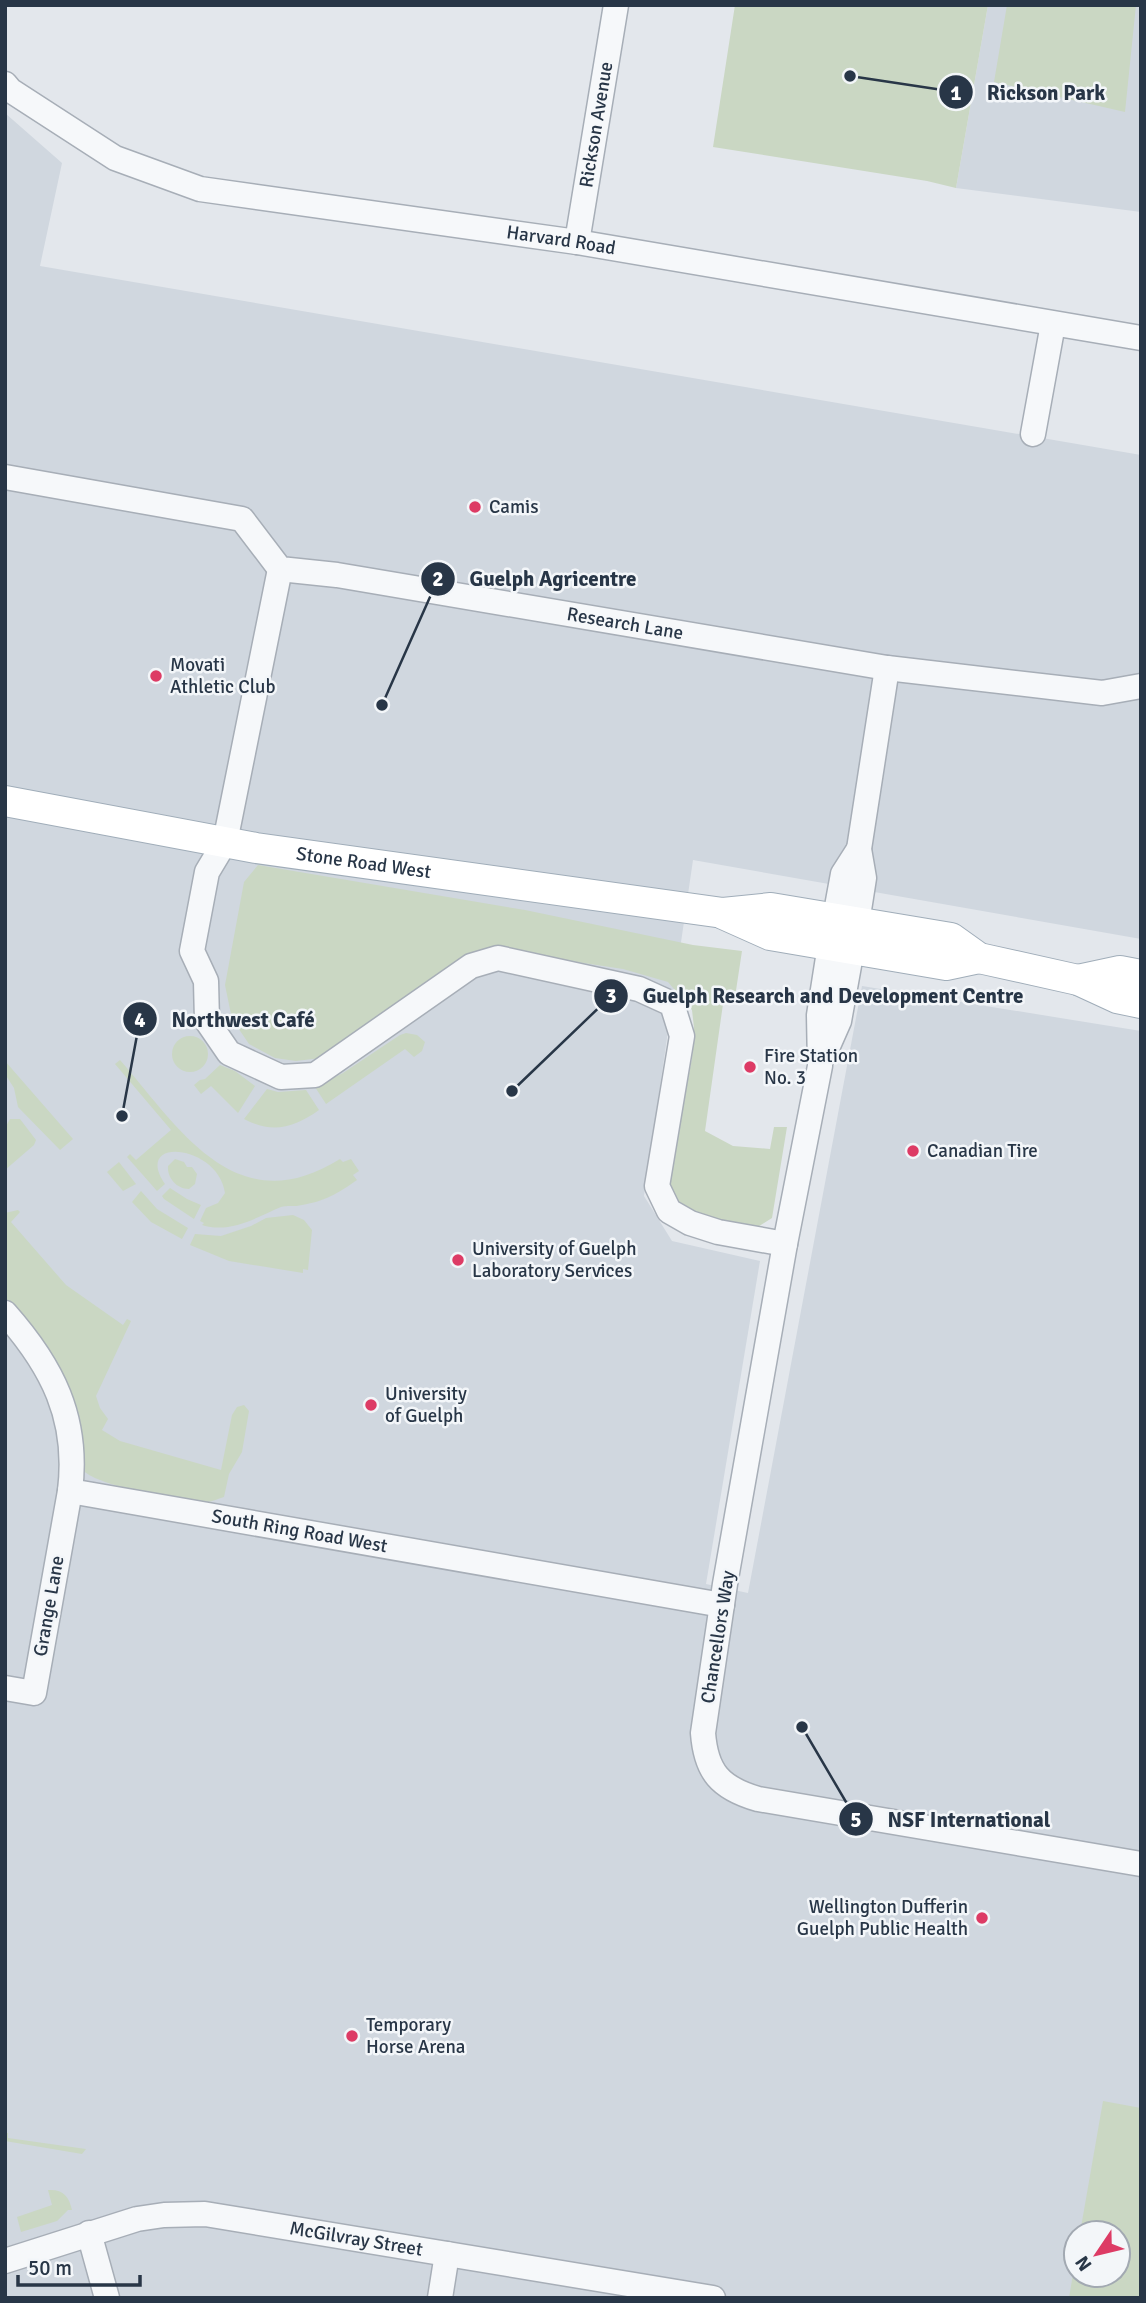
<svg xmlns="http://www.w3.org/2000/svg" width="1146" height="2303" viewBox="0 0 1146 2303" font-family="Signika,sans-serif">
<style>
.built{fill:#d0d7df;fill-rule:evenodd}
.green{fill:#cad7c3}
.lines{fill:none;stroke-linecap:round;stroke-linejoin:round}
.minor-casing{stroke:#a7aeb7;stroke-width:27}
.major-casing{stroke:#a0adb9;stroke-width:32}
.minor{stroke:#f6f8fa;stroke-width:24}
.major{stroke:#fff;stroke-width:30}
.poi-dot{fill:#dd3b65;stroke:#f3f6f9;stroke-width:2.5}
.labels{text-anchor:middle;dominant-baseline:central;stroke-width:5;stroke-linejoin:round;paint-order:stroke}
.street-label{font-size:19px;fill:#283647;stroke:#f3f6f9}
.poi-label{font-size:19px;fill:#283647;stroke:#f3f6f9;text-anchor:start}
.leader{fill:none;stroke:#283647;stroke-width:2.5}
.callout-dot{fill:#283647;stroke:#f3f6f9;stroke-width:2.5}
.mark-label{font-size:21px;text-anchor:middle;font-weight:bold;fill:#fff}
.callout-label{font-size:21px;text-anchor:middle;font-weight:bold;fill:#283647;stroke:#f3f6f9;stroke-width:5;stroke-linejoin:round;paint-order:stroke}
</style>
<rect width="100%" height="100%" fill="#e3e7ec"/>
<!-- built -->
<g class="built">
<polygon points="988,5 1141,5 1141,212 956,188"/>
<path d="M 5,113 L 62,163 L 40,266 L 1141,455 L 1141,939 L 693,860 L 644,1196 L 672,1241 L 760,1261 L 706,1584 L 748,1593 L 862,986 L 1141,1031 L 1141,2298 L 5,2298 ZM 1076,2233 L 1118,2233 L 1118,2275 L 1076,2275 Z"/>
</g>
<!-- green -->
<g class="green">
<polygon points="735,5 988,5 956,188 927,181 713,147"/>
<polygon points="1007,5 1136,5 1125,112 994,82"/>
<polygon points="258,865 525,910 693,945 742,951 735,997 723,994 723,1004 705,1131 733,1146 770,1149 774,1127 787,1127 772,1218 756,1228 721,1220 679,1206 667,1187 692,1058 694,1028 692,1010 668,982 623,969 492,949 475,951 321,1058 296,1061 275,1058 249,1044 232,1019 225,985 244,882"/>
<polygon points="406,1033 417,1035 425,1042 422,1051 414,1057 405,1049 326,1104 315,1087 343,1073 400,1035"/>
<circle cx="190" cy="1054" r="18"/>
<path d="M 120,1060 C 180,1129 236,1224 340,1159 L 343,1162 L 351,1159 L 359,1171 L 353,1175 L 357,1180 C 337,1194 325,1201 302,1205 C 295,1207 286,1205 281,1207 C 257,1217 230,1234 202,1225 L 204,1223 L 200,1221 L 206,1208 L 218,1203 L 225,1193 C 218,1144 132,1136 165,1184 L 157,1191 L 127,1157 L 130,1154 L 136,1160 L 171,1130 L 115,1064 Z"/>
<polygon points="5,1061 73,1139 60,1150 18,1107 14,1088 5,1074"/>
<polygon points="220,1065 235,1071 255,1086 238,1113 211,1086 201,1094 194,1085 200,1080 205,1079"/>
<path d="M 267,1089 L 278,1092 L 306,1090 L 319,1110 C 294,1128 272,1134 244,1119 Z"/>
<polygon points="10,1119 20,1119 36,1140 34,1145 5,1170 5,1128"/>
<path d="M 175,1159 L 184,1162 L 187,1167 L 192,1167 L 197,1174 L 195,1184 L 189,1189 C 177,1189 167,1178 168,1166 Z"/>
<polygon points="119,1162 136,1184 123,1191 107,1172"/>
<polygon points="170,1188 187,1199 201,1205 194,1219 164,1199 162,1196"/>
<polygon points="141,1191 157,1209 188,1228 182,1239 151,1222 132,1202"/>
<path d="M 18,1210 L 20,1212 L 11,1222 L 66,1285 L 123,1325 L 127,1319 L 131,1321 L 96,1396 L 100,1408 L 108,1419 L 102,1430 L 120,1441 L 221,1470 L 232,1415 L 237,1407 L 244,1405 L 249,1411 L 242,1452 L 229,1474 L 224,1497 C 217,1499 210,1503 203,1502 C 179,1500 98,1486 84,1471 C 84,1400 51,1349 5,1297 L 5,1213 Z"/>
<polygon points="293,1215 304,1220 312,1230 308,1270 303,1269 303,1273 229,1261 190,1245 195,1234 221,1236 251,1226 266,1218"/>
<polygon points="1103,2101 1141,2108 1141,2298 1069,2298 1076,2256 1076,2275 1118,2275 1118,2233 1080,2233"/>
<polygon points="5,2133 8,2133 8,2138 86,2149 82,2154 5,2141"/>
<path d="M 48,2190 C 63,2189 69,2196 72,2210 L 68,2210 L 57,2221 L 21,2232 L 17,2217 L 52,2205 Z"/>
</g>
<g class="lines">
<!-- minor casing -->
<g class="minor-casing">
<g id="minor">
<path id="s1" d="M 5,84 L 10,90 L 115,158 L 200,189 L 577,242 L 1141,338"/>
<path id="s2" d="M 577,242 L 616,5"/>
<polyline points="1033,434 1053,324"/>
<path id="s3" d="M 5,477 L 242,519 L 280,569 L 337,575 L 887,668 L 1102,693 L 1141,686"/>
<polyline points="280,569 225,842 207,872 192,951 206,981 207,1021 229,1053 281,1077 315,1075 471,966 498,958 639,989 672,1004 682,1036 657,1186 669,1211 690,1223 718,1232 785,1244"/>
<path d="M 859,849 L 843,874 L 830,945 L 819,1015 L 820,1066 L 785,1244 L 725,1584 L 703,1733 C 706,1772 720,1788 758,1799 L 1141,1864"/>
<polyline points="824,1055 839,1021 859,910 864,878 859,849 887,668"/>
<path d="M 5,1313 C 52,1366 79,1418 70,1491 L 34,1693 L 5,1688"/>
<path id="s4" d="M 70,1491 L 722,1605"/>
<polyline points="89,2233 107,2298"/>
<path id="s5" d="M 5,2261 L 137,2219 L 164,2215 L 205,2214 L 713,2298"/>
<polyline points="440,2298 447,2254"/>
</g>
</g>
<!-- major casing -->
<g class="major-casing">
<g id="major">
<path id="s6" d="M 5,801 L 256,848 L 723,913 L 771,908 L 951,938 L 979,958 L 1078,980 L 1117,998 L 1141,1003"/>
<polyline points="723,914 770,935 946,965 979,958"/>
<polyline points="1078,980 1120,971 1141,975"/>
</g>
</g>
<!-- minor -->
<use href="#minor" class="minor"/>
<!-- major -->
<use href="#major" class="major"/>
</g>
<!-- markers -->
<g class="poi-dot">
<circle cx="475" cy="507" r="7"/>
<circle cx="156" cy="676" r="7"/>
<circle cx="750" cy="1067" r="7"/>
<circle cx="913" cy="1151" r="7"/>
<circle cx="458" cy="1260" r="7"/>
<circle cx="371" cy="1405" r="7"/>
<circle cx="982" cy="1918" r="7"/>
<circle cx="352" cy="2036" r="7"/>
</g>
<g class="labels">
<!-- street labels -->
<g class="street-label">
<text stroke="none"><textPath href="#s2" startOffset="119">Rickson Avenue</textPath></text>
<text stroke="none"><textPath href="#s1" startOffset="588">Harvard Road</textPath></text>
<text stroke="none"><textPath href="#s3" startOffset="653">Research Lane</textPath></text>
<text stroke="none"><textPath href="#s6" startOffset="364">Stone Road West</textPath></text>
<text stroke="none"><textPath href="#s4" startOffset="233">South Ring Road West</textPath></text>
<text transform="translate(49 1606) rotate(-80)">Grange Lane</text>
<text transform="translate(718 1637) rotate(-81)">Chancellors Way</text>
<text stroke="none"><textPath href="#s5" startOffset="360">McGilvray Street</textPath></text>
</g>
<!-- poi labels -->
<g class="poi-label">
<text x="489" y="507">Camis</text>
<text x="170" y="665">Movati<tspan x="170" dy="22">Athletic Club</tspan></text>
<text x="764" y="1056">Fire Station<tspan x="764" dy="22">No. 3</tspan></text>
<text x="927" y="1151">Canadian Tire</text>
<text x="472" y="1249">University of Guelph<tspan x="472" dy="22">Laboratory Services</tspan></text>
<text x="385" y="1394">University<tspan x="385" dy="22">of Guelph</tspan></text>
<text x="968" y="1907" text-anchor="end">Wellington Dufferin<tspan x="968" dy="22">Guelph Public Health</tspan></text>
<text x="366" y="2025">Temporary<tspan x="366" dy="22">Horse Arena</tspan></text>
</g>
</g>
<!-- callouts -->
<path class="leader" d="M850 76L956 92M382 705L438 579M512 1091L611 996M122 1116L140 1019M802 1727L856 1819"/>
<g class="callout-dot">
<circle cx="850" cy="76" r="7"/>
<circle cx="382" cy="705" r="7"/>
<circle cx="512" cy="1091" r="7"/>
<circle cx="122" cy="1116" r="7"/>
<circle cx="802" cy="1727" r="7"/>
<circle cx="956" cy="92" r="18"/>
<circle cx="438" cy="579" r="18"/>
<circle cx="611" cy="996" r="18"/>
<circle cx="140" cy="1019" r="18"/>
<circle cx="856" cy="1819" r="18"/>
</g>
<g class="mark-label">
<text x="956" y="100">1</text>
<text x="438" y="586">2</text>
<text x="611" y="1003">3</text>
<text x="140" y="1027">4</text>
<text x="856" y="1827">5</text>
</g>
<g class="callout-label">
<text x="1046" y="100">Rickson Park</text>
<text x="553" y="586">Guelph Agricentre</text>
<text x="833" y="1003">Guelph Research and Development Centre</text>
<text x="243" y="1027">Northwest Café</text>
<text x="969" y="1827">NSF International</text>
</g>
<!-- border -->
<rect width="1146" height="2303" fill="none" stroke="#283647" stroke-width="14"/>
<!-- north arrow -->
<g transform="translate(1097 2254) rotate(235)"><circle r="33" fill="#f3f6f9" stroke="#a2a9b2" stroke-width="2"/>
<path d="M0-5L12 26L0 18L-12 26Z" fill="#dd3b65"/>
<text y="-10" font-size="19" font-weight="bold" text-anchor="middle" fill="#283647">N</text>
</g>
<!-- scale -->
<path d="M18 2275v10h122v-10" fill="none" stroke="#283647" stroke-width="3.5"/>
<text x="28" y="2275" font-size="21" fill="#283647" stroke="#f3f6f9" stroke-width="5" paint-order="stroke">50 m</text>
</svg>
